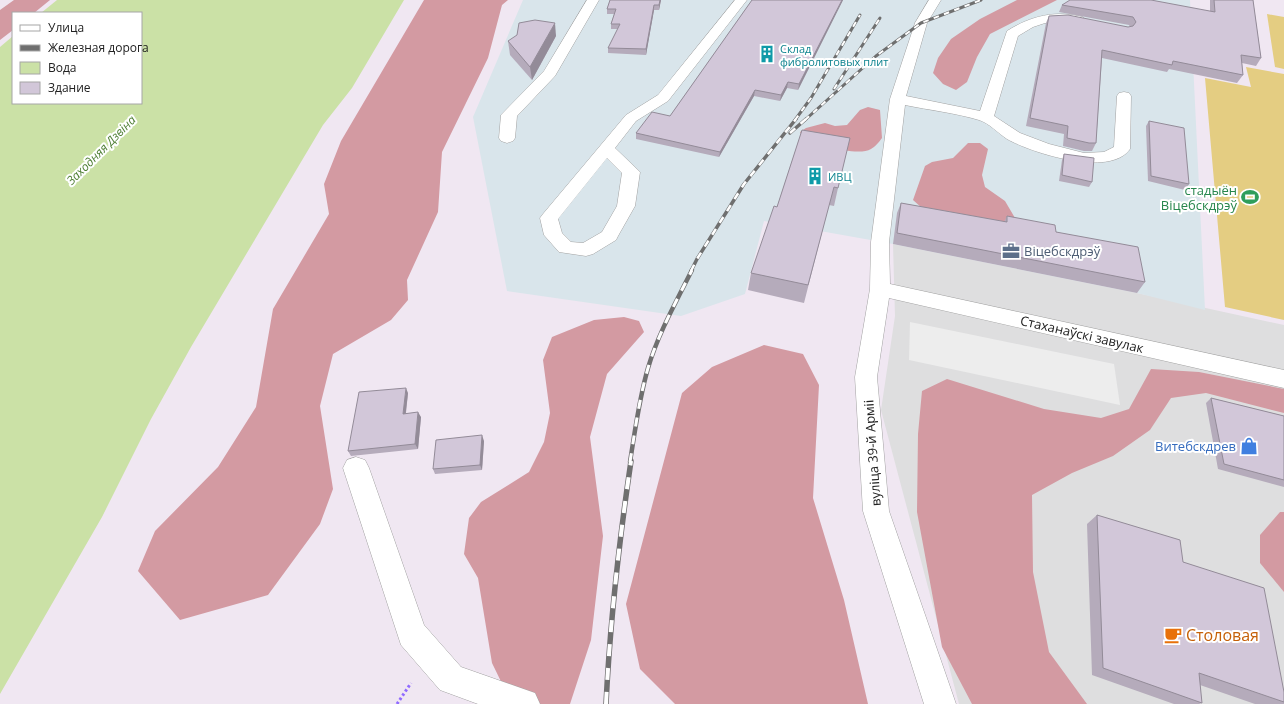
<svg xmlns="http://www.w3.org/2000/svg" width="1284" height="704" viewBox="0 0 1284 704" font-family="'Open Sans',sans-serif">
<style>
.residential{fill:#dededf}
.industrial{fill:#d9e5eb}
.forest{fill:#d39aa2}
.pitch{fill:#e4cd82}
.parking{fill:#ededed}
.water{fill:#cbe1a6}
.lines{fill:none;stroke-linecap:round;stroke-linejoin:round}
.minor-casing{stroke:#a2a2a2;stroke-width:1}
.path{stroke:#906bff;stroke-width:3;stroke-dasharray:2.5 2.5;stroke-linecap:butt}
.minor{fill:#fff;fill-rule:evenodd}
.rail-far3-casing{stroke:#6f6f6f;stroke-width:3}
.rail-far2-casing{stroke:#6f6f6f;stroke-width:3.5}
.rail-far1-casing{stroke:#6f6f6f;stroke-width:4.5}
.rail-casing{stroke:#6f6f6f;stroke-width:5.5}
.rail-far3{stroke:#fff;stroke-width:2;stroke-dasharray:5.5;stroke-linecap:butt}
.rail-far2{stroke:#fff;stroke-width:2.5;stroke-dasharray:7;stroke-linecap:butt}
.rail-far1{stroke:#fff;stroke-width:3;stroke-dasharray:9;stroke-linecap:butt}
.rail{stroke:#fff;stroke-width:4;stroke-dasharray:12;stroke-linecap:butt}
.wall{fill:#b5abbb}
.shaded-wall{fill:#938b98}
.building{fill:#d2c7d9;stroke:#938b98}
.labels{text-anchor:middle;dominant-baseline:central;stroke-width:4;stroke-linejoin:round;paint-order:stroke}
.far-culture-label{font-size:11px;fill:#0d838f;stroke:#fff;text-anchor:start}
.far-water-label{font-size:12px;font-style:italic;fill:#4d7e33;stroke:#fff}
.leisure-label{font-size:13px;fill:#27864d;stroke:#fff;text-anchor:end}
.service-label{font-size:13px;fill:#4e5e75;stroke:#fff;text-anchor:start}
.street-label{font-size:13px;fill:#212121;stroke:#fff}
.shop-label{font-size:13px;fill:#366cbe;stroke:#fff;text-anchor:end}
.near-food-label{font-size:16px;fill:#c56008;stroke:#fff;text-anchor:start}
</style>
<rect width="100%" height="100%" fill="#f0e7f2"/>
<!-- residential -->
<polygon class="residential" points="893,244 1137,293 1284,325 1284,704 959,704 881,410 895,316"/>
<!-- industrial -->
<polygon class="industrial" points="523,0 1190,0 1205,310 1137,293 893,244 764,221 745,294 681,316 507,291 473,117"/>
<!-- forest -->
<g class="forest">
<polygon points="14,0 50,0 34,13 13,13 13,30 0,40 0,10"/>
<polygon points="424,0 508,0 502,5 488,58 442,152 438,212 407,280 408,300 391,320 333,354 320,406 333,489 320,524 268,595 180,620 138,571 155,531 218,467 256,407 273,309 329,214 324,184 341,141"/>
<polygon points="1017,0 1057,0 990,34 977,57 967,82 956,90 943,84 933,73 938,58 951,39 980,19"/>
<path d="M 868,107 L 880,110 L 882,138 C 879,142 875,147 871,149 C 857,157 818,144 803,138 L 800,132 L 806,128 L 825,123 L 835,126 L 847,125 L 860,110 Z"/>
<polygon points="968,143 980,143 988,149 982,175 985,187 1005,201 1015,218 1006,222 922,208 913,200 925,166 932,162 953,158"/>
<polygon points="624,317 639,321 644,332 607,374 590,437 603,536 591,640 570,704 512,704 492,663 478,578 464,554 469,518 481,502 529,472 544,442 550,413 543,360 552,337 594,320"/>
<polygon points="764,345 803,354 819,385 813,498 844,600 868,704 675,704 640,669 626,604 682,393 712,367"/>
<polygon points="1151,369 1199,372 1284,389 1284,413 1206,393 1171,398 1150,430 1113,456 1072,473 1032,495 1033,572 1049,652 1087,704 972,704 942,647 917,512 918,434 922,391 947,379 1044,409 1101,418 1129,409"/>
<polygon points="1280,512 1284,512 1284,592 1260,563 1260,535"/>
</g>
<!-- pitch -->
<g class="pitch">
<polygon points="1267,14 1284,17 1284,69 1275,67"/>
<polygon points="1246,67 1284,74 1284,320 1225,307 1205,78 1251,87"/>
</g>
<!-- parking -->
<polygon class="parking" points="910,322 1114,364 1120,405 909,360"/>
<!-- water -->
<polygon class="water" points="57,0 404,0 352,88 323,125 191,347 151,419 102,517 0,694 0,47 13,36 13,103 141,103 141,13 41,13"/>
<g class="lines">
<!-- minor casing -->
<g class="minor-casing">
<g id="minor">
<polygon points="587,0 599,0 555,76 517,116 515,138 513,141 507,143 501,141 499,138 501,115 544,71"/>
<path d="M 735,0 L 747,0 L 668,101 L 636,121 L 615,148 L 640,172 L 635,206 L 618,236 L 616,240 L 593,254 L 586,256 L 559,252 L 544,235 L 540,218 L 543,214 L 626,115 L 658,95 ZM 607,158 L 622,173 L 617,206 L 602,232 L 583,243 L 571,242 L 562,233 L 558,219 Z"/>
<path d="M 929,0 L 941,0 L 927,23 L 906,96 L 980,111 L 1007,31 C 1031,16 1055,10 1083,17 L 1084,20 L 1083,23 L 1045,23 L 1033,27 L 1018,36 L 994,116 L 1020,133 L 1049,144 L 1084,153 L 1104,152 L 1114,147 L 1117,96 L 1119,93 L 1124,92 L 1129,93 L 1131,96 L 1130,149 C 1110,178 1032,153 1007,139 C 998,133 989,123 979,120 C 956,113 929,110 905,105 L 889,242 L 890,284 L 1284,370 L 1284,388 L 889,298 L 877,377 L 889,511 L 956,704 L 924,704 L 863,511 L 855,377 L 870,289 L 871,242 L 890,99 L 915,23 Z"/>
<polygon points="356,457 365,460 369,468 424,625 461,667 535,693 540,704 478,704 440,690 401,645 343,468 347,460"/>
</g>
</g>
<!-- path -->
<polyline class="path" points="397,704 411,683"/>
<!-- minor -->
<use href="#minor" class="minor"/>
<!-- rail-far3 casing -->
<g class="rail-far3-casing">
<g id="rail-far3">
<polyline points="834,89 880,18"/>
<polyline points="795,120 811,98 860,15"/>
<polyline points="805,120 876,56 921,23 981,0"/>
</g>
</g>
<!-- rail-far2 casing -->
<g class="rail-far2-casing">
<g id="rail-far2">
<polyline points="790,133 806,119"/>
<polyline points="691,271 697,259 744,184 796,119"/>
</g>
</g>
<!-- rail-far1 casing -->
<g class="rail-far1-casing">
<path id="rail-far1" d="M 630,462 C 635,431 639,399 648,368 C 658,334 676,302 692,270"/>
</g>
<!-- rail casing -->
<g class="rail-casing">
<path id="rail" d="M 606,704 C 610,622 619,542 631,461"/>
</g>
<!-- rail-far3 -->
<use href="#rail-far3" class="rail-far3"/>
<!-- rail-far2 -->
<use href="#rail-far2" class="rail-far2"/>
<!-- rail-far1 -->
<use href="#rail-far1" class="rail-far1"/>
<!-- rail -->
<use href="#rail" class="rail"/>
</g>
<!-- wall -->
<g class="wall">
<polygon points="610,0 661,0 659,10 654,10 646,55 608,53 608,48 618,29 611,29 611,24 614,14 607,14 607,9"/>
<polygon points="752,0 843,0 798,90 787,88 780,101 754,96 719,157 636,139 636,133 670,116"/>
<polygon points="1210,0 1253,0 1261,58 1256,66 1242,63 1243,75 1237,83 1169,69 1167,72 1102,58 1096,143 1092,151 1084,151 1063,146 1064,134 1026,126 1046,23 1049,16 1128,27 1130,27 1129,25 1059,12 1062,5 1210,11"/>
<polygon points="556,36 532,80 510,55 508,41"/>
<polygon points="1149,121 1189,184 1185,190 1148,181 1146,126"/>
<polygon points="802,130 838,188 834,206 829,205 804,303 748,290 751,273 777,207"/>
<polygon points="1064,154 1092,182 1089,187 1059,181 1062,160"/>
<polygon points="901,203 1004,222 1007,216 1056,232 1145,282 1137,293 893,244 897,213"/>
<polygon points="408,393 406,413 421,417 418,449 351,456 348,451"/>
<polygon points="1211,398 1284,416 1284,487 1218,469 1206,403"/>
<polygon points="484,441 482,470 435,474 433,469"/>
<polygon points="1097,515 1183,562 1284,692 1284,704 1255,704 1200,685 1202,703 1199,704 1174,704 1092,675 1087,524"/>
</g>
<!-- shaded-wall -->
<g class="shaded-wall">
<polygon points="660,0 661,0 659,10 659,5"/>
<polygon points="842,0 843,0 798,90 799,84"/>
<polygon points="654,5 654,10 646,55 646,49"/>
<polygon points="555,23 556,36 532,80 530,67"/>
<polygon points="788,82 787,88 780,101 781,95"/>
<polygon points="755,90 754,96 719,157 720,152"/>
<polygon points="406,388 408,393 405,419 403,414"/>
<polygon points="418,412 421,417 418,449 415,444"/>
<polygon points="482,435 484,441 482,470 480,465"/>
</g>
<!-- building -->
<g class="building">
<polygon points="610,0 660,0 659,5 654,5 646,49 608,48 620,24 611,24 616,9 607,9"/>
<polygon points="752,0 842,0 799,84 788,82 781,95 755,90 720,152 636,133 652,112 670,116"/>
<polygon points="1070,0 1151,0 1215,12 1214,0 1253,0 1261,58 1241,55 1243,75 1173,61 1172,65 1102,50 1096,143 1089,143 1067,138 1068,126 1030,118 1049,16 1068,15 1128,27 1133,26 1136,22 1133,17 1062,5"/>
<polygon points="535,20 555,23 530,67 508,41 517,35 519,23"/>
<polygon points="1149,121 1184,128 1189,184 1151,176"/>
<polygon points="802,130 850,138 838,188 834,187 808,285 751,273 774,206 777,207"/>
<polygon points="1064,154 1094,158 1092,182 1062,175"/>
<polygon points="901,203 1007,222 1007,216 1055,225 1056,232 1138,247 1145,282 897,233"/>
<polygon points="406,388 403,414 418,412 415,444 348,451 359,392"/>
<polygon points="1211,398 1284,416 1284,480 1224,464"/>
<polygon points="482,435 480,465 433,469 436,440"/>
<polygon points="1097,515 1180,540 1183,562 1264,588 1284,692 1284,702 1199,673 1202,703 1103,668"/>
</g>
<!-- icons -->
<defs>
<g id="building-bare" transform="scale(1.38)"><path d="M-4-6H4V6H1V3H-1V6H-4ZM-2.5-4.3h1.7v1.8h-1.7ZM.8-4.3h1.7v1.8H.8ZM-2.5-1h1.7V.8h-1.7ZM.8-1h1.7V.8H.8Z" fill="#0f9aa8" stroke="#fff" stroke-width="2.5" paint-order="stroke"/></g>
<g id="stadium-bare" transform="scale(1.38)"><path d="M0-5a6.5 5 0 1 0 0 10a6.5 5 0 1 0 0-10ZM-3.5-1.8h7v3.6h-7Z" fill="#2e9e5b" stroke="#fff" stroke-width="2.5" paint-order="stroke"/></g>
<g id="office-bare" transform="scale(1.38)"><path d="M-6-3h4V-5.5h4V-3h4V5H-6ZM-1-4.5V-3h2v-1.5ZM-6 0V1H6V0Z" fill="#5c6f8a" stroke="#fff" stroke-width="2.5" paint-order="stroke"/></g>
<g id="shop-bare" transform="scale(1.38)"><path d="M-5-2.5h2.3a2.7 3.5 0 0 1 5.4 0H5L5.5 6h-11ZM-1.5-2.5h3a1.5 2.3 0 0 0-3 0Z" fill="#3f7fe0" stroke="#fff" stroke-width="2.5" paint-order="stroke"/></g>
<g id="cafe-bare" transform="scale(1.38)"><path d="M-5.5-4.5H6V0H3Q3 3.5 0 3.5H-2.5Q-5.5 3.5-5.5 0ZM3-3.2v2h1.7v-2ZM-6 4.5H4V6H-6Z" fill="#e8710a" stroke="#fff" stroke-width="2.5" paint-order="stroke"/></g>
</defs>
<g fill-rule="evenodd">
<use href="#building-bare" x="767" y="54"/>
<use href="#building-bare" x="815" y="176"/>
<use href="#stadium-bare" x="1250" y="197"/>
<use href="#office-bare" x="1011" y="251"/>
<use href="#shop-bare" x="1249" y="446"/>
<use href="#cafe-bare" x="1173" y="635"/>
</g>
<g class="labels">
<!-- far-culture labels -->
<g class="far-culture-label">
<text x="780" y="48">Склад<tspan x="780" dy="13">фибролитовых плит</tspan></text>
<text x="828" y="176">ИВЦ</text>
</g>
<!-- far-water labels -->
<g class="far-water-label">
<text transform="translate(101 150) rotate(-45)">Заходняя Дзвіна</text>
</g>
<!-- leisure labels -->
<g class="leisure-label">
<text x="1237" y="190">стадыён<tspan x="1237" dy="15">Віцебскдрэў</tspan></text>
</g>
<!-- service labels -->
<g class="service-label">
<text x="1024" y="251">Віцебскдрэў</text>
</g>
<!-- street labels -->
<g class="street-label">
<text transform="translate(1082 334) rotate(13)">Стаханаўскі завулак</text>
<text transform="translate(872 453) rotate(-94)">вуліца 39-й Арміі</text>
</g>
<!-- shop labels -->
<g class="shop-label">
<text x="1236" y="446">Витебскдрев</text>
</g>
<!-- near-food labels -->
<g class="near-food-label">
<text x="1186" y="635">Столовая</text>
</g>
</g>
<!-- legend -->
<rect x="12" y="12" width="130" height="92" fill="#ffffff" stroke="#a6a6a6"/>
<rect x="20" y="25" width="20" height="6" fill="#ffffff" stroke="#a6a6a6"/>
<text x="48" y="32" font-size="12" fill="#212121">Улица</text>
<rect x="20" y="45" width="20" height="6" fill="#6f6f6f" stroke="#a6a6a6"/>
<text x="48" y="52" font-size="12" fill="#212121">Железная дорога</text>
<rect x="20" y="62" width="20" height="12" fill="#cbe1a6" stroke="#a6a6a6"/>
<text x="48" y="72" font-size="12" fill="#212121">Вода</text>
<rect x="20" y="82" width="20" height="12" fill="#d2c7d9" stroke="#a6a6a6"/>
<text x="48" y="92" font-size="12" fill="#212121">Здание</text>
</svg>
